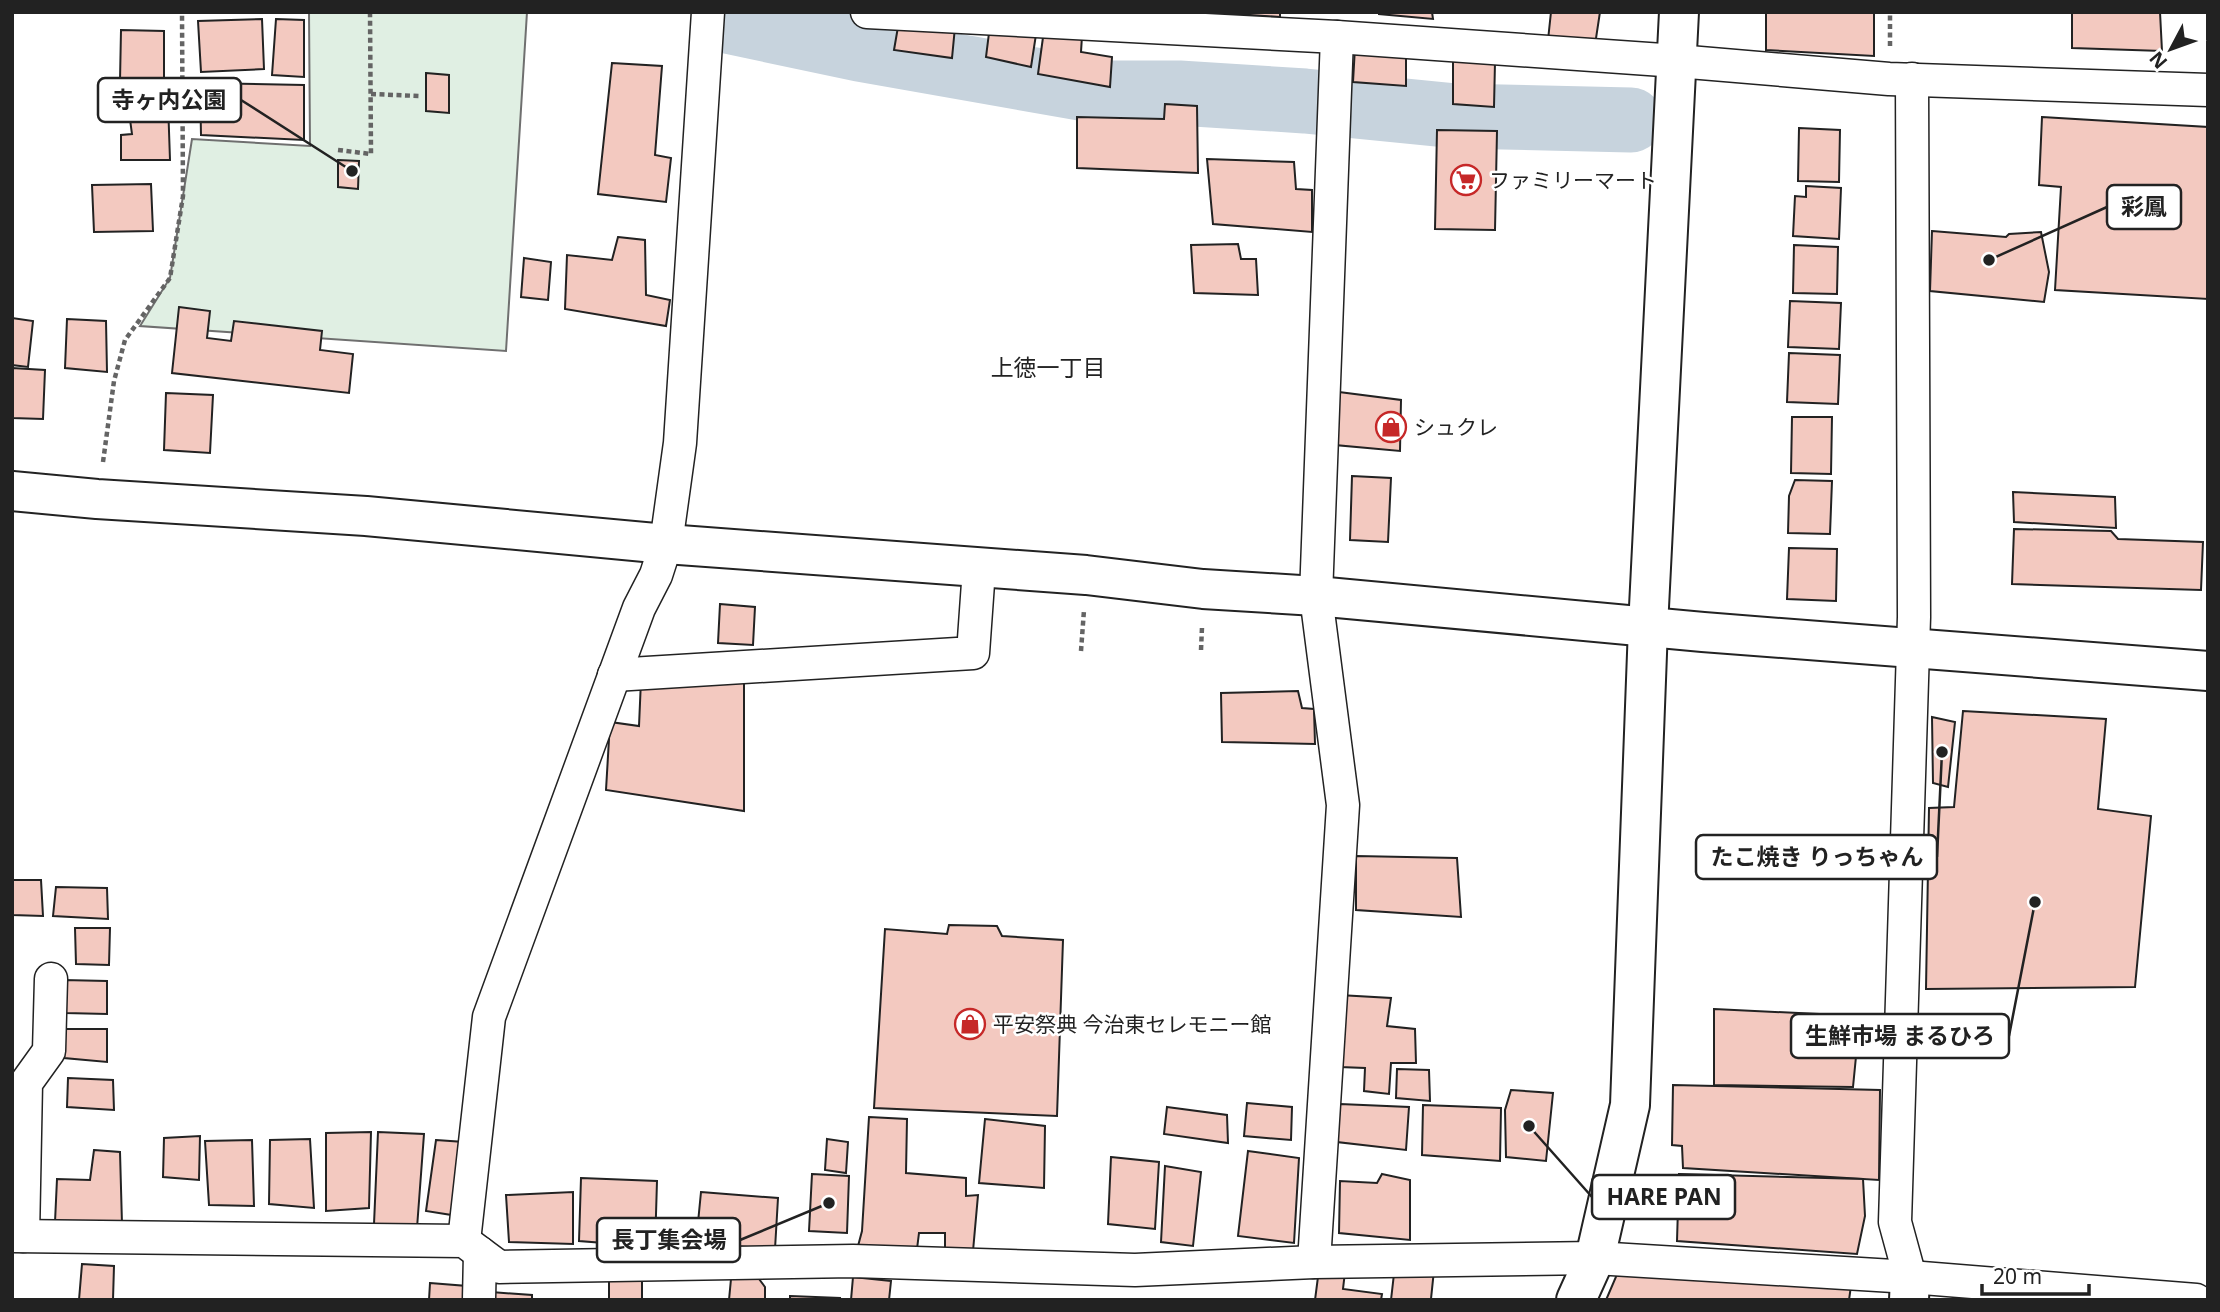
<svg xmlns="http://www.w3.org/2000/svg" width="2220" height="1312" viewBox="0 0 2220 1312" font-family="'Noto Sans','Noto Sans JP',sans-serif">
<style>
.green{fill:#e0efe3;stroke:#6f6f6f;stroke-width:2}
.lines{fill:none;stroke-linecap:round;stroke-linejoin:round}
.river{stroke:#c7d3dd;stroke-width:65}
.building{fill:#f3c9c0;stroke:#222;stroke-width:2}
.street-casing{stroke:#222;stroke-width:35}
.secondary-casing{stroke:#222;stroke-width:42}
.path{stroke:#646464;stroke-width:4.5;stroke-dasharray:5 3.5;stroke-linecap:butt}
.street{stroke:#fff;stroke-width:32}
.secondary{stroke:#fff;stroke-width:38}
.labels{text-anchor:middle;dominant-baseline:central;stroke-width:5;stroke-linejoin:round;paint-order:stroke}
.poi-label{font-size:21px;fill:#222;stroke:#fff;text-anchor:start}
.neighbourhood-label{font-size:23px;fill:#222;stroke:#fff}
.leader{fill:none;stroke:#222;stroke-width:2.5}
.callout-dot{fill:#222;stroke:#fff;stroke-width:2.5}
.callout{fill:#fff;stroke:#222;stroke-width:2.5}
.callout-label{font-size:23px;text-anchor:middle;font-weight:bold;fill:#222}
</style>
<rect width="100%" height="100%" fill="#fff"/>
<!-- green -->
<polygon class="green" points="309,12 527,12 506,351 140,326 170,278 192,139 310,146"/>
<g class="lines">
<!-- river -->
<polyline class="river" points="728,12 727,21 859,49 1109,93 1179,93 1305,101 1456,116 1631,120"/>
</g>
<!-- building -->
<g class="building">
<polygon points="1207,12 1280,12 1280,17"/>
<polygon points="1379,12 1432,12 1433,19 1379,14"/>
<polygon points="1551,12 1600,12 1595,45 1548,40"/>
<polygon points="1766,12 1874,12 1874,56 1766,50"/>
<polygon points="2072,12 2160,12 2162,51 2072,48"/>
<polygon points="262,19 264,69 201,72 198,21"/>
<polygon points="276,19 304,20 304,77 272,75"/>
<polygon points="899,21 955,27 952,58 894,50"/>
<polygon points="990,25 1037,28 1031,67 986,57"/>
<polygon points="121,30 164,31 164,82 120,81"/>
<polygon points="1044,30 1082,36 1081,52 1112,57 1110,87 1038,74"/>
<polygon points="1355,47 1406,53 1406,86 1353,82"/>
<polygon points="1453,60 1495,62 1494,107 1453,104"/>
<polygon points="612,63 662,66 655,155 671,158 666,202 598,194"/>
<polygon points="426,73 449,75 449,113 426,111"/>
<polygon points="200,83 304,85 304,140 201,135"/>
<polygon points="168,102 170,160 121,160 121,135 132,134 128,105"/>
<polygon points="1165,104 1197,106 1198,173 1077,168 1077,117 1164,119"/>
<polygon points="2042,117 2208,127 2208,299 2055,290 2061,187 2039,185"/>
<polygon points="1799,128 1840,130 1839,182 1798,181"/>
<polygon points="1437,130 1497,131 1495,230 1435,229"/>
<polygon points="1207,159 1294,162 1296,189 1312,190 1312,232 1213,224"/>
<polygon points="338,160 359,161 358,189 338,187"/>
<polygon points="151,184 153,231 94,232 92,185"/>
<polygon points="1806,186 1841,188 1839,239 1793,236 1795,196 1806,197"/>
<polygon points="1932,231 2006,237 2009,234 2041,232 2049,272 2044,302 1930,291"/>
<polygon points="618,237 645,240 646,295 670,300 666,326 565,309 567,255 612,260"/>
<polygon points="1238,244 1241,259 1256,259 1258,295 1194,293 1191,245"/>
<polygon points="1794,245 1838,247 1837,294 1793,293"/>
<polygon points="524,258 551,262 548,300 521,297"/>
<polygon points="1790,301 1841,303 1839,349 1788,347"/>
<polygon points="179,307 210,311 207,338 231,341 234,321 322,331 320,350 353,354 349,393 172,373"/>
<polygon points="12,318 33,321 28,367 12,365"/>
<polygon points="67,319 106,321 107,372 65,368"/>
<polygon points="1789,353 1840,355 1838,404 1787,402"/>
<polygon points="12,368 45,370 43,419 12,418"/>
<polygon points="1339,392 1401,400 1400,451 1335,445"/>
<polygon points="166,393 213,395 210,453 164,450"/>
<polygon points="1792,417 1832,417 1831,474 1791,473"/>
<polygon points="1352,476 1391,478 1388,542 1350,540"/>
<polygon points="1795,480 1832,481 1830,534 1788,533 1789,496"/>
<polygon points="2013,492 2115,497 2116,528 2014,522"/>
<polygon points="2014,529 2111,531 2118,539 2203,542 2201,590 2012,584"/>
<polygon points="1789,548 1837,549 1836,601 1787,599"/>
<polygon points="720,604 755,607 753,645 718,643"/>
<polygon points="744,677 744,811 606,790 610,722 639,726 641,680"/>
<polygon points="1298,691 1302,708 1314,709 1315,744 1222,742 1221,693"/>
<polygon points="1963,711 2106,719 2098,809 2151,816 2135,987 1926,989 1929,808 1954,807"/>
<polygon points="1932,717 1955,722 1948,787 1933,783"/>
<polygon points="1356,856 1457,858 1461,917 1356,910"/>
<polygon points="12,880 41,880 43,916 12,915"/>
<polygon points="56,887 107,888 108,919 53,916"/>
<polygon points="949,925 997,926 1002,936 1063,940 1057,1116 874,1108 885,929 947,934"/>
<polygon points="75,928 110,928 109,965 76,964"/>
<polygon points="63,980 107,981 107,1014 65,1013"/>
<polygon points="1339,995 1391,998 1387,1026 1415,1029 1416,1063 1391,1063 1389,1094 1364,1091 1365,1068 1340,1067"/>
<polygon points="1714,1009 1860,1016 1853,1087 1714,1085"/>
<polygon points="65,1029 107,1029 107,1062 64,1058"/>
<polygon points="1397,1069 1429,1070 1430,1101 1396,1098"/>
<polygon points="68,1078 113,1080 114,1110 67,1107"/>
<polygon points="1673,1085 1880,1090 1879,1180 1683,1168 1682,1146 1672,1145"/>
<polygon points="1511,1090 1553,1093 1546,1161 1506,1157 1505,1110"/>
<polygon points="1247,1103 1292,1107 1291,1140 1244,1136"/>
<polygon points="1340,1104 1409,1107 1406,1150 1337,1142"/>
<polygon points="1423,1105 1501,1108 1500,1161 1422,1155"/>
<polygon points="1167,1107 1227,1115 1228,1143 1164,1134"/>
<polygon points="869,1117 907,1119 906,1173 966,1178 966,1196 978,1195 973,1251 945,1251 945,1233 919,1233 917,1249 858,1246 862,1231"/>
<polygon points="985,1119 1045,1126 1044,1188 979,1183"/>
<polygon points="371,1132 369,1208 326,1211 326,1133"/>
<polygon points="378,1132 424,1134 417,1228 374,1224"/>
<polygon points="200,1136 199,1180 163,1177 164,1138"/>
<polygon points="310,1139 314,1208 269,1204 270,1140"/>
<polygon points="827,1139 848,1142 846,1173 825,1170"/>
<polygon points="252,1140 254,1206 209,1205 205,1141"/>
<polygon points="436,1140 464,1142 458,1216 426,1211"/>
<polygon points="94,1150 120,1152 122,1224 55,1222 57,1179 90,1180"/>
<polygon points="1248,1151 1299,1158 1294,1243 1238,1236"/>
<polygon points="1111,1157 1159,1162 1155,1229 1108,1224"/>
<polygon points="1165,1166 1201,1172 1193,1246 1161,1242"/>
<polygon points="812,1174 849,1176 847,1233 809,1231"/>
<polygon points="1382,1174 1410,1180 1410,1240 1339,1233 1340,1181 1377,1183"/>
<polygon points="1679,1174 1863,1179 1865,1216 1857,1254 1677,1241"/>
<polygon points="581,1178 657,1181 655,1247 579,1241"/>
<polygon points="573,1192 573,1244 509,1242 506,1195"/>
<polygon points="701,1192 778,1198 775,1249 696,1243"/>
<polygon points="82,1264 114,1266 113,1300 79,1300"/>
<polygon points="1395,1265 1434,1270 1431,1299 1439,1300 1391,1300"/>
<polygon points="1319,1269 1345,1272 1343,1289 1382,1294 1381,1300 1315,1300"/>
<polygon points="1618,1272 1851,1286 1849,1300 1606,1300"/>
<polygon points="853,1277 891,1281 889,1300 851,1300"/>
<polygon points="609,1278 642,1279 642,1300 609,1300"/>
<polygon points="731,1279 759,1279 765,1287 765,1300 729,1300"/>
<polygon points="430,1283 467,1286 466,1300 429,1300"/>
<polygon points="491,1292 532,1295 532,1300 490,1300"/>
<polygon points="790,1296 841,1298 790,1300"/>
</g>
<g class="lines">
<!-- street casing -->
<g class="street-casing">
<g id="street">
<polyline points="867,12 1337,37 1677,61 1889,79 2208,90"/>
<polyline points="614,675 973,653 979,569"/>
<polyline points="12,1236 464,1241 499,1267 853,1261 1135,1270 1314,1262 1595,1258 1910,1277 2196,1300"/>
<polyline points="23,1236 26,1083 49,1051 51,979"/>
<polyline points="464,1241 489,1017 639,608 656,575 666,544 680,443 708,12"/>
<polyline points="1314,1262 1343,805 1316,596 1337,37"/>
<polyline points="1910,1277 1895,1222 1914,617 1912,79"/>
<polyline points="479,1300 480,1253"/>
</g>
</g>
<!-- secondary casing -->
<g class="secondary-casing">
<g id="secondary">
<polyline points="12,491 97,499 366,516 666,544 1086,575 1203,589 1316,596 1703,632 2208,671"/>
<polyline points="1576,1300 1595,1258 1630,1105 1648,627 1679,12"/>
<polyline points="1909,1300 1910,1277"/>
</g>
</g>
<!-- path -->
<g class="path">
<polyline points="1890,46 1890,12"/>
<polyline points="371,94 419,96"/>
<polyline points="338,150 371,154 370,12"/>
<polyline points="103,462 114,381 125,340 170,278 183,196 182,12"/>
<polyline points="1201,650 1202,627"/>
<polyline points="1081,651 1084,610"/>
</g>
<!-- street -->
<use href="#street" class="street"/>
<!-- secondary -->
<use href="#secondary" class="secondary"/>
</g>
<!-- icons -->
<defs>
<g id="supermarket-ring" transform="scale(1.575)"><circle r="9.5" fill="#fff" stroke="#c62828" stroke-width="1.5"/><path d="M-6-5.5h2.5l.6 2H6L4.5 2H-2.5L-4.4-4H-6ZM-1.5 3.2a1.3 1.3 0 1 0 .1 0ZM3 3.2a1.3 1.3 0 1 0 .1 0Z" fill="#c62828"/></g>
<g id="shop-ring" transform="scale(1.575)"><circle r="9.5" fill="#fff" stroke="#c62828" stroke-width="1.5"/><path d="M-5-2.5h2.3a2.7 3.5 0 0 1 5.4 0H5L5.5 6h-11ZM-1.5-2.5h3a1.5 2.3 0 0 0-3 0Z" fill="#c62828"/></g>
</defs>
<g fill-rule="evenodd">
<use href="#supermarket-ring" x="1466" y="180"/>
<use href="#shop-ring" x="1391" y="427"/>
<use href="#shop-ring" x="970" y="1024"/>
</g>
<g class="labels">
<!-- poi labels -->
<g class="poi-label">
<text x="1489" y="180">ファミリーマート</text>
<text x="1414" y="427">シュクレ</text>
<text x="993" y="1024">平安祭典 今治東セレモニー館</text>
</g>
<!-- neighbourhood labels -->
<g class="neighbourhood-label">
<text x="1048" y="367">上徳一丁目</text>
</g>
</g>
<!-- callouts -->
<path class="leader" d="M352 171L241 100M1989 260L2107 207M1942 752L1937 857M2035 902L2009 1036M1529 1126L1592 1197M829 1203L740 1240"/>
<g class="callout-dot">
<circle cx="352" cy="171" r="7"/>
<circle cx="1989" cy="260" r="7"/>
<circle cx="1942" cy="752" r="7"/>
<circle cx="2035" cy="902" r="7"/>
<circle cx="1529" cy="1126" r="7"/>
<circle cx="829" cy="1203" r="7"/>
</g>
<g class="callout">
<rect x="98" y="78" width="143" height="44" rx="7"/>
<rect x="2107" y="185" width="74" height="44" rx="7"/>
<rect x="1696" y="835" width="241" height="44" rx="7"/>
<rect x="1791" y="1014" width="218" height="44" rx="7"/>
<rect x="1592" y="1175" width="143" height="44" rx="7"/>
<rect x="597" y="1218" width="143" height="44" rx="7"/>
</g>
<g class="callout-label">
<text x="169" y="108">寺ヶ内公園</text>
<text x="2144" y="215">彩鳳</text>
<text x="1817" y="865">たこ焼き りっちゃん</text>
<text x="1900" y="1044">生鮮市場 まるひろ</text>
<text x="1664" y="1205">HARE PAN</text>
<text x="669" y="1248">長丁集会場</text>
</g>
<!-- border -->
<rect width="2220" height="1312" fill="none" stroke="#222222" stroke-width="28"/>
<!-- north arrow -->
<g transform="translate(2171 49) rotate(229)" stroke="#ffffff" stroke-width="5" paint-order="stroke">
<path d="M0-5L12 26L0 18L-12 26Z" fill="#222222"/>
<text y="-10" font-size="19" font-weight="bold" text-anchor="middle" fill="#222222">N</text>
</g>
<!-- scale -->
<path d="M1982 1284v10h107v-10" fill="none" stroke="#222222" stroke-width="3.5"/>
<text x="1993" y="1284" font-size="21" fill="#222222" stroke="#ffffff" stroke-width="5" paint-order="stroke">20 m</text>
</svg>
